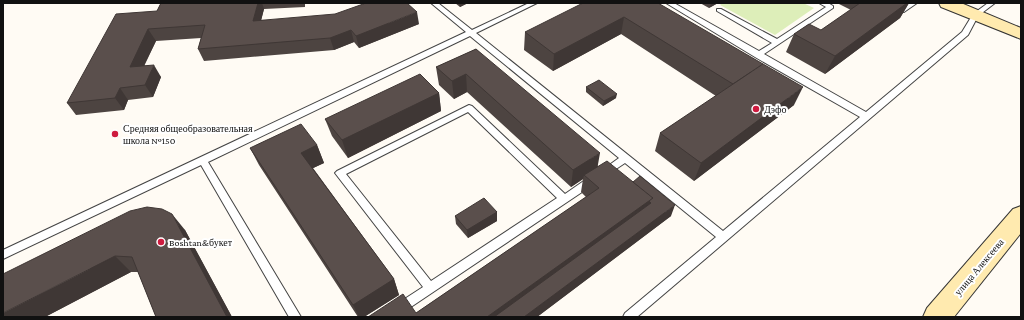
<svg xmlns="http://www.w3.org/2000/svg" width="1024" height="320" viewBox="0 0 1024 320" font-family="'Crimson Pro',serif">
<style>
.green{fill:#ddeeb9}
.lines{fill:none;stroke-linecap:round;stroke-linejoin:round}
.lane-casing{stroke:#444;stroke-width:2}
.secondary-casing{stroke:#333;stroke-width:2}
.lane{fill:#fff;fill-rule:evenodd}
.secondary{fill:#ffeaaf;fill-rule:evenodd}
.wall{fill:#4d4441}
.shaded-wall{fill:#3f3735}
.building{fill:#5a4f4c;stroke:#3f3735}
.poi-dot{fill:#ce1b3f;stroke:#fff;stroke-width:1.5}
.labels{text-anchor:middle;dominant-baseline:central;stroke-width:4;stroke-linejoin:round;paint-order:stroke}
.poi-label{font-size:10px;fill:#111;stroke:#fff;text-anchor:start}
.street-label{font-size:10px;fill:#111;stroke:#fff}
</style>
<rect width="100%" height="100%" fill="#fffbf4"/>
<!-- green -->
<polygon class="green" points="722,3 803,3 814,8 775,35 720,5"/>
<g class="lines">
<!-- lane casing -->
<g class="lane-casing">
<g id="lane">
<polygon points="431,3 438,3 472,30 529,3 537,3 476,33 723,231 860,117 755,57 666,3 674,3 759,51 772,43 717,11 717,9 721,9 777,39 826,7 819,3 828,3 833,6 833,8 764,54 866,112 962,32 973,14 988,3 995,3 978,16 968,35 637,317 623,317 625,313 716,237 625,163 607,175 601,175 599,173 601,171 619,158 470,36 208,162 301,317 289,317 201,165 3,259 3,250 466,32"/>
<polygon points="887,3 895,3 904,7 910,3 917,3 904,12"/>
<path d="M 469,105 L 472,106 L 565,194 L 588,178 L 594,178 L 596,181 L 594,184 L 396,317 L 381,317 L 383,313 L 423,287 L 335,173 L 337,171 ZM 468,112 L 557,198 L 431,281 L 346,174 Z"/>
</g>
</g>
<!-- secondary casing -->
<g class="secondary-casing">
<g id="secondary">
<polygon points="939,3 961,3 1021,28 1021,39 941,7"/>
<polygon points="1021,206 1021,233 954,317 923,317 927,308 1013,209"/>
</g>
</g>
<!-- lane -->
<use href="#lane" class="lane"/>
<!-- secondary -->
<use href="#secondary" class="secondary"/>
</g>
<!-- wall -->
<g class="wall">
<polygon points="161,3 305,3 305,7 264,9 261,20 419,24 359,48 354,42 334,50 204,61 198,49 201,38 156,41 144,65 161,77 153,97 128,100 124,110 76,115 67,103 157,11"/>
<polygon points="455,3 468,3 460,7"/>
<polygon points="658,3 794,105 694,181 655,151 660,133 716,96 621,34 553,71 524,50 525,32"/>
<polygon points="700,3 718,3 709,8"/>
<polygon points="837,3 909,3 900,18 825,74 786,52 794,34 821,30 851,10"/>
<polygon points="476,49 598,166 671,216 537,317 368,317 416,313 586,197 581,192 583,179 571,187 467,92 454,99 439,85 436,67"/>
<polygon points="586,87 616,98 603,106 586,92"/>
<polygon points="439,93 441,111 348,158 332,136 325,119"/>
<polygon points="317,145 324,163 313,168 394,279 399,295 364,317 358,317 259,165 250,148"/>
<polygon points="147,207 185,230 232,317 156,317 138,272 131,272 45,317"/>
<polygon points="497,212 497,221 468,238 456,224 455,216"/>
</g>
<!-- shaded-wall -->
<g class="shaded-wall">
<polygon points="258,3 262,3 264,9 258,33 253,21"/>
<polygon points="459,3 468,3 460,7"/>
<polygon points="712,3 718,3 709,8 711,4"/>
<polygon points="907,3 909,3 900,18 825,74 835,56"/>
<polygon points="417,12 419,24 359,48 356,36"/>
<polygon points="624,17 621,34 553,71 554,54"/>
<polygon points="148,29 156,41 138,79 130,67"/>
<polygon points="351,30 354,42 334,50 330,38"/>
<polygon points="154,65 161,77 153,97 145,85"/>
<polygon points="466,74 467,92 454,99 452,81"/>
<polygon points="803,87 794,105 694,181 701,163"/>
<polygon points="120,88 128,100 124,110 115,98"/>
<polygon points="439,93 441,111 348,158 342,140"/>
<polygon points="617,94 616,98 603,106 604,101"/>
<polygon points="317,145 324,163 309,170 301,153"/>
<polygon points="600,153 597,170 584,175 583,179 571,187 573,170"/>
<polygon points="653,198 648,215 508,317 487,317"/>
<polygon points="675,205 671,216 537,317 524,317"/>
<polygon points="497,212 497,221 468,238 467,230"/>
<polygon points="172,214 185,230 232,317 227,317"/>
<polygon points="115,256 131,272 45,317 3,317 3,313"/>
<polygon points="394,279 399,295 364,317 359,317 353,305"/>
</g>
<!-- building -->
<g class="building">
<polygon points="161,3 258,3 253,21 335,14 366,3 407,3 417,12 356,36 351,30 330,38 198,49 205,25 148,29 130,67 154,65 145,85 120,88 115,98 67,103 116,14 157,11"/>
<polygon points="583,3 658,3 763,64 733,84 624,17 554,54 525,32"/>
<polygon points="860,3 907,3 835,56 794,34 809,24 821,30"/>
<polygon points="476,49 600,153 573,170 466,74 452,81 436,67"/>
<polygon points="763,64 803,87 701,163 660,133"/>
<polygon points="420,74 439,93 342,140 325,119"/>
<polygon points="599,80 617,94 604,101 586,87"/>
<polygon points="301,124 317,145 301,153 394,279 353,305 250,148"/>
<polygon points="607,161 653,198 487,317 368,317 403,294 416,313 599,188 584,175"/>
<polygon points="640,176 675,205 524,317 494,317 651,203 649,201 653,198 633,182"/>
<polygon points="484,198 497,212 467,230 455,216"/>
<polygon points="147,207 162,209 172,214 227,317 156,317 132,257 115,256 3,313 3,274 130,211"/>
</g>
<!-- markers -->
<g class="poi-dot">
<circle cx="756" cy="109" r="4"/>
<circle cx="115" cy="134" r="4"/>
<circle cx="161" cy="242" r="4"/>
</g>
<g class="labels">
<!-- poi labels -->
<g class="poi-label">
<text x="764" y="109">Дэфо</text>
<text x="123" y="128">Средняя общеобразовательная<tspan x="123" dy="12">школа №150</tspan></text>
<text x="169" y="242">Boshtan&amp;букет</text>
</g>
<!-- street labels -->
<g class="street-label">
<text transform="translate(979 267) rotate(-50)">улица Алексеева</text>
</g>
</g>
<!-- border -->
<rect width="1024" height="320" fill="none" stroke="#111111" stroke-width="8"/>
</svg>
